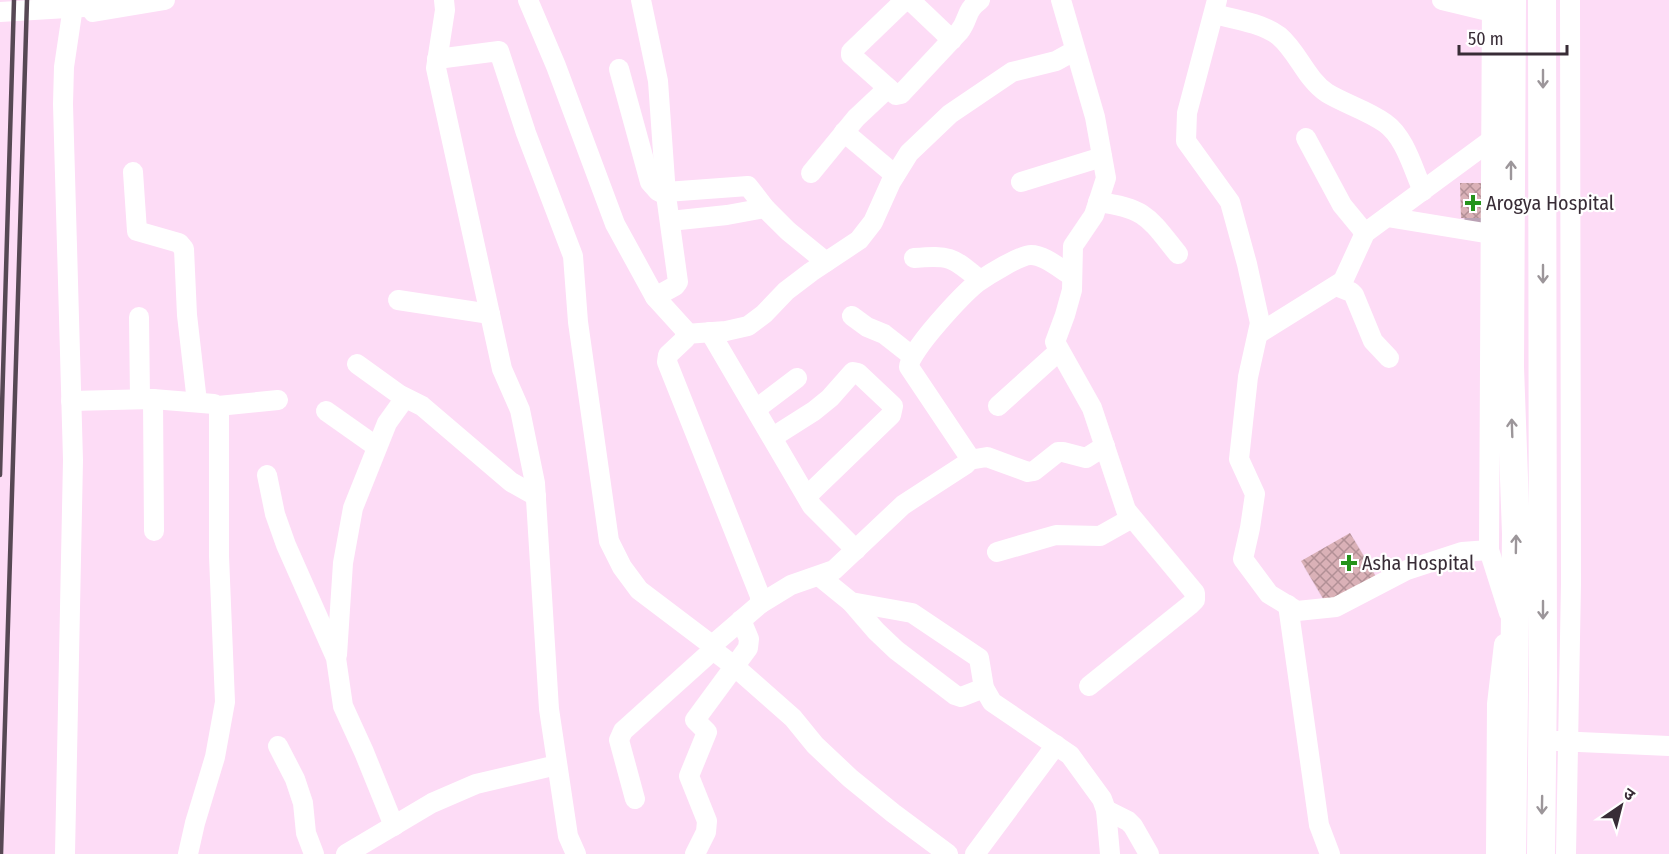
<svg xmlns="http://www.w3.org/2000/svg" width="1669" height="854" viewBox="0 0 1669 854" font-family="'Fira Sans Condensed','Noto Sans Devanagari',sans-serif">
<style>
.building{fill:url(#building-cross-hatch);filter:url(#shadow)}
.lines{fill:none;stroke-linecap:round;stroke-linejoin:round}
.minor{stroke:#fff;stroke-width:20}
.highway{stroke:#fff;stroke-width:28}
.rail{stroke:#574854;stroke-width:4.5}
.oneway{stroke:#9c969a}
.poi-dot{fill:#25931b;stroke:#fff;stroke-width:2}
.labels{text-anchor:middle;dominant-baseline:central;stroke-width:4.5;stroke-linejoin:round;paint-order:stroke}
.poi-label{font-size:20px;fill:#382c36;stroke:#fff;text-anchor:start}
</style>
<defs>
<pattern id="building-cross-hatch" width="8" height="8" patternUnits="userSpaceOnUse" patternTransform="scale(1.5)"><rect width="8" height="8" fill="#dab1b7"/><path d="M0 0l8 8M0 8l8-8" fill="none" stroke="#b29096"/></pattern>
<filter id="shadow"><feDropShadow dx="3.5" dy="6" stdDeviation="0" flood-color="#0004"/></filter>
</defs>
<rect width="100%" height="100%" fill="#fddcf6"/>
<!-- building -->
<g class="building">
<polygon points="1460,183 1486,183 1487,218 1461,218"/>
<polygon points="1350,533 1376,577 1327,605 1301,561"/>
</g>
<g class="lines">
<!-- minor -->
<g class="minor">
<polyline points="444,0 445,10 436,68 502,369 520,410 535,483 549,709 568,836 576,854"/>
<polyline points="528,0 556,66 615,224 655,297 685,330 685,339 668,355 667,362 760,596 760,604 717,641 713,646 713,650 734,666 793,718 815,745 850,778 893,813 948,854"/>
<polyline points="641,0 658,81 666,195 678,282 675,286 655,297"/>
<polyline points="1061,0 1095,117 1106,178 1094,215 1073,246 1072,290 1065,315 1055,342 1092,408 1126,510 1195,593 1195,600 1190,605 1089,686"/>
<polyline points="1217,0 1187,113 1186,141 1230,202 1247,264 1260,323 1248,377 1239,459 1255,494 1250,528 1243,559 1269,594 1297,611 1336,607 1407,570 1462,552 1489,550"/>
<polyline points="1442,0 1492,12"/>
<polyline points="1492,0 1489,550 1509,613"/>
<polyline points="0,12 84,7 107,0"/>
<polyline points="93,12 165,0"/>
<path d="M 1214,14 C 1234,19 1262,23 1279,36 C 1298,52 1306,79 1327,93 C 1345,104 1367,110 1385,123 C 1405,137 1413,169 1423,191"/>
<path d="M 952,40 L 913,3 L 905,0 L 851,52 L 851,55 L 896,95 L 901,94 L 959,32 C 970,18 964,12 980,0"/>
<polyline points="437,59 499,51 526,133 573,256 578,322 609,541 622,567 639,590 713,646"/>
<polyline points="619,69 650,182 658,191 666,195"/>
<polyline points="844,132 895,175"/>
<polyline points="1306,138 1342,205 1365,233"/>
<polyline points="133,172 137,231 179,243 184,249 187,315 197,402"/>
<polyline points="811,173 856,118 888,88"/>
<polyline points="1021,182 1102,157"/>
<polyline points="666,192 748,186 765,208 788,231 826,262"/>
<path d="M 1098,202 C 1146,208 1149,218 1178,254"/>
<polyline points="1387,217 1491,234"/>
<polyline points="670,221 727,215 765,208"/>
<path d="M 914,258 C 951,255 952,257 980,280"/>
<polyline points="1336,286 1351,292 1354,295 1373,341 1389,358"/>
<polyline points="398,300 490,314"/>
<polyline points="852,316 867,327 884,334 912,356"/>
<polyline points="139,317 140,399"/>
<polyline points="710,332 812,506 856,550"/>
<polyline points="686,334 726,331 748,326 764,314 786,291 811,272 859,240 873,222 891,182 909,153 950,114 1012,72 1056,61 1074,51"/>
<polyline points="1258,334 1343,281 1365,233 1490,141"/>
<polyline points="357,364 400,395 422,406 511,482 536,496"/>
<polyline points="153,399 154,531"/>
<polyline points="71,401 153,399 214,404 219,410 219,556 225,702 215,757 195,823 188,854"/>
<polyline points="218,406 278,400"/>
<polyline points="998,406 1059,351"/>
<polyline points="756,409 797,378"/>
<polyline points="326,411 377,447"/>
<polyline points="773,437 814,411 830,398 853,372 858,373 893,406 891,415 807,496"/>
<polyline points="969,460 987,457 1028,472 1034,471 1058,452 1063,452 1086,458 1105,446"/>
<polyline points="267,475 275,514 286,545 336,658 343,706 364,752 394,826"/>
<polyline points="997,552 1056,535 1100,536 1132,518"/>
<polyline points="819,576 851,602 912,613 979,658 984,688 992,702 1070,755 1102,799 1106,810 1110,854"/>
<polyline points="851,602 876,631 896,650 955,695 961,697 984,688"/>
<path d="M 760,604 L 791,585 L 834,570 L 903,505 L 966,464 L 969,460 L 968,455 L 909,367 C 909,351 963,294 978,282 C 988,275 1020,255 1031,255 C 1045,255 1060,269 1072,276"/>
<polyline points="1288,605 1319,825 1330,854"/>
<polyline points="337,655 343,563 353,508 387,423 405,398"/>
<polyline points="1557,741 1669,746"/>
<polyline points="278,746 295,779 303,803 306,833 314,854"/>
<polyline points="635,799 619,740 623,731 713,650"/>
<polyline points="1106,810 1128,821 1133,826 1149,854"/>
<polyline points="65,854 73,460 63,104 64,67 74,0"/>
<polyline points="346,854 432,803 476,784 557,765"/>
<polyline points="695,854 706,832 707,821 689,776 707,732 695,720 748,648 749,639 741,620"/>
<polyline points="975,854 1056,745"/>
<polyline points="1496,854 1497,704 1504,644"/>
<polyline points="1566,854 1571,584 1570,0"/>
</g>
<!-- highway -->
<g class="highway">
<polyline points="1512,854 1516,534 1510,367 1512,0"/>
<polyline points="1541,854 1543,676 1542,0"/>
</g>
<!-- rail -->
<g class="rail">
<polyline points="0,475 14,0"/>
<polyline points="1,854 27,0"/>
</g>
</g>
<!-- one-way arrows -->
<defs><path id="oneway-shaft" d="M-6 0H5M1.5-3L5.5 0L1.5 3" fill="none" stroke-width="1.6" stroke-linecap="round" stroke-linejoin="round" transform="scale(1.5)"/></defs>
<g class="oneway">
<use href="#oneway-shaft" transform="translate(1543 79) rotate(90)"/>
<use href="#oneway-shaft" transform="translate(1511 170) rotate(-90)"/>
<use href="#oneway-shaft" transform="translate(1543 274) rotate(90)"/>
<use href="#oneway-shaft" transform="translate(1512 428) rotate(-92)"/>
<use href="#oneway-shaft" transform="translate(1516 544) rotate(-89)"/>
<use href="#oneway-shaft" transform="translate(1543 610) rotate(90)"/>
<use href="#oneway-shaft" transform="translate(1542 805) rotate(91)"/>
</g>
<!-- markers -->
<g class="poi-dot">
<path d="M1470 194h6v6h6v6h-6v6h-6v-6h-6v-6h6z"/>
<path d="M1346 554h6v6h6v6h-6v6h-6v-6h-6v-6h6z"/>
</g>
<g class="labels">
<!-- poi labels -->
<g class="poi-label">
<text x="1486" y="203">Arogya Hospital</text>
<text x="1362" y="563">Asha Hospital</text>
</g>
</g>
<!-- north arrow -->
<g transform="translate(1621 806) rotate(35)" stroke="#ffffff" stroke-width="4.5" paint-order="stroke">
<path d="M0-4.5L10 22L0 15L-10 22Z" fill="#382c36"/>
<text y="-9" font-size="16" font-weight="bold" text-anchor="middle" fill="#382c36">उ</text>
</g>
<!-- scale -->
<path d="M1459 45v9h108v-9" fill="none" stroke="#382c36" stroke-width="3"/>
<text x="1468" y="45" font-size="18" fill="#382c36" stroke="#ffffff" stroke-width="4.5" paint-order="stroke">50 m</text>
</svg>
